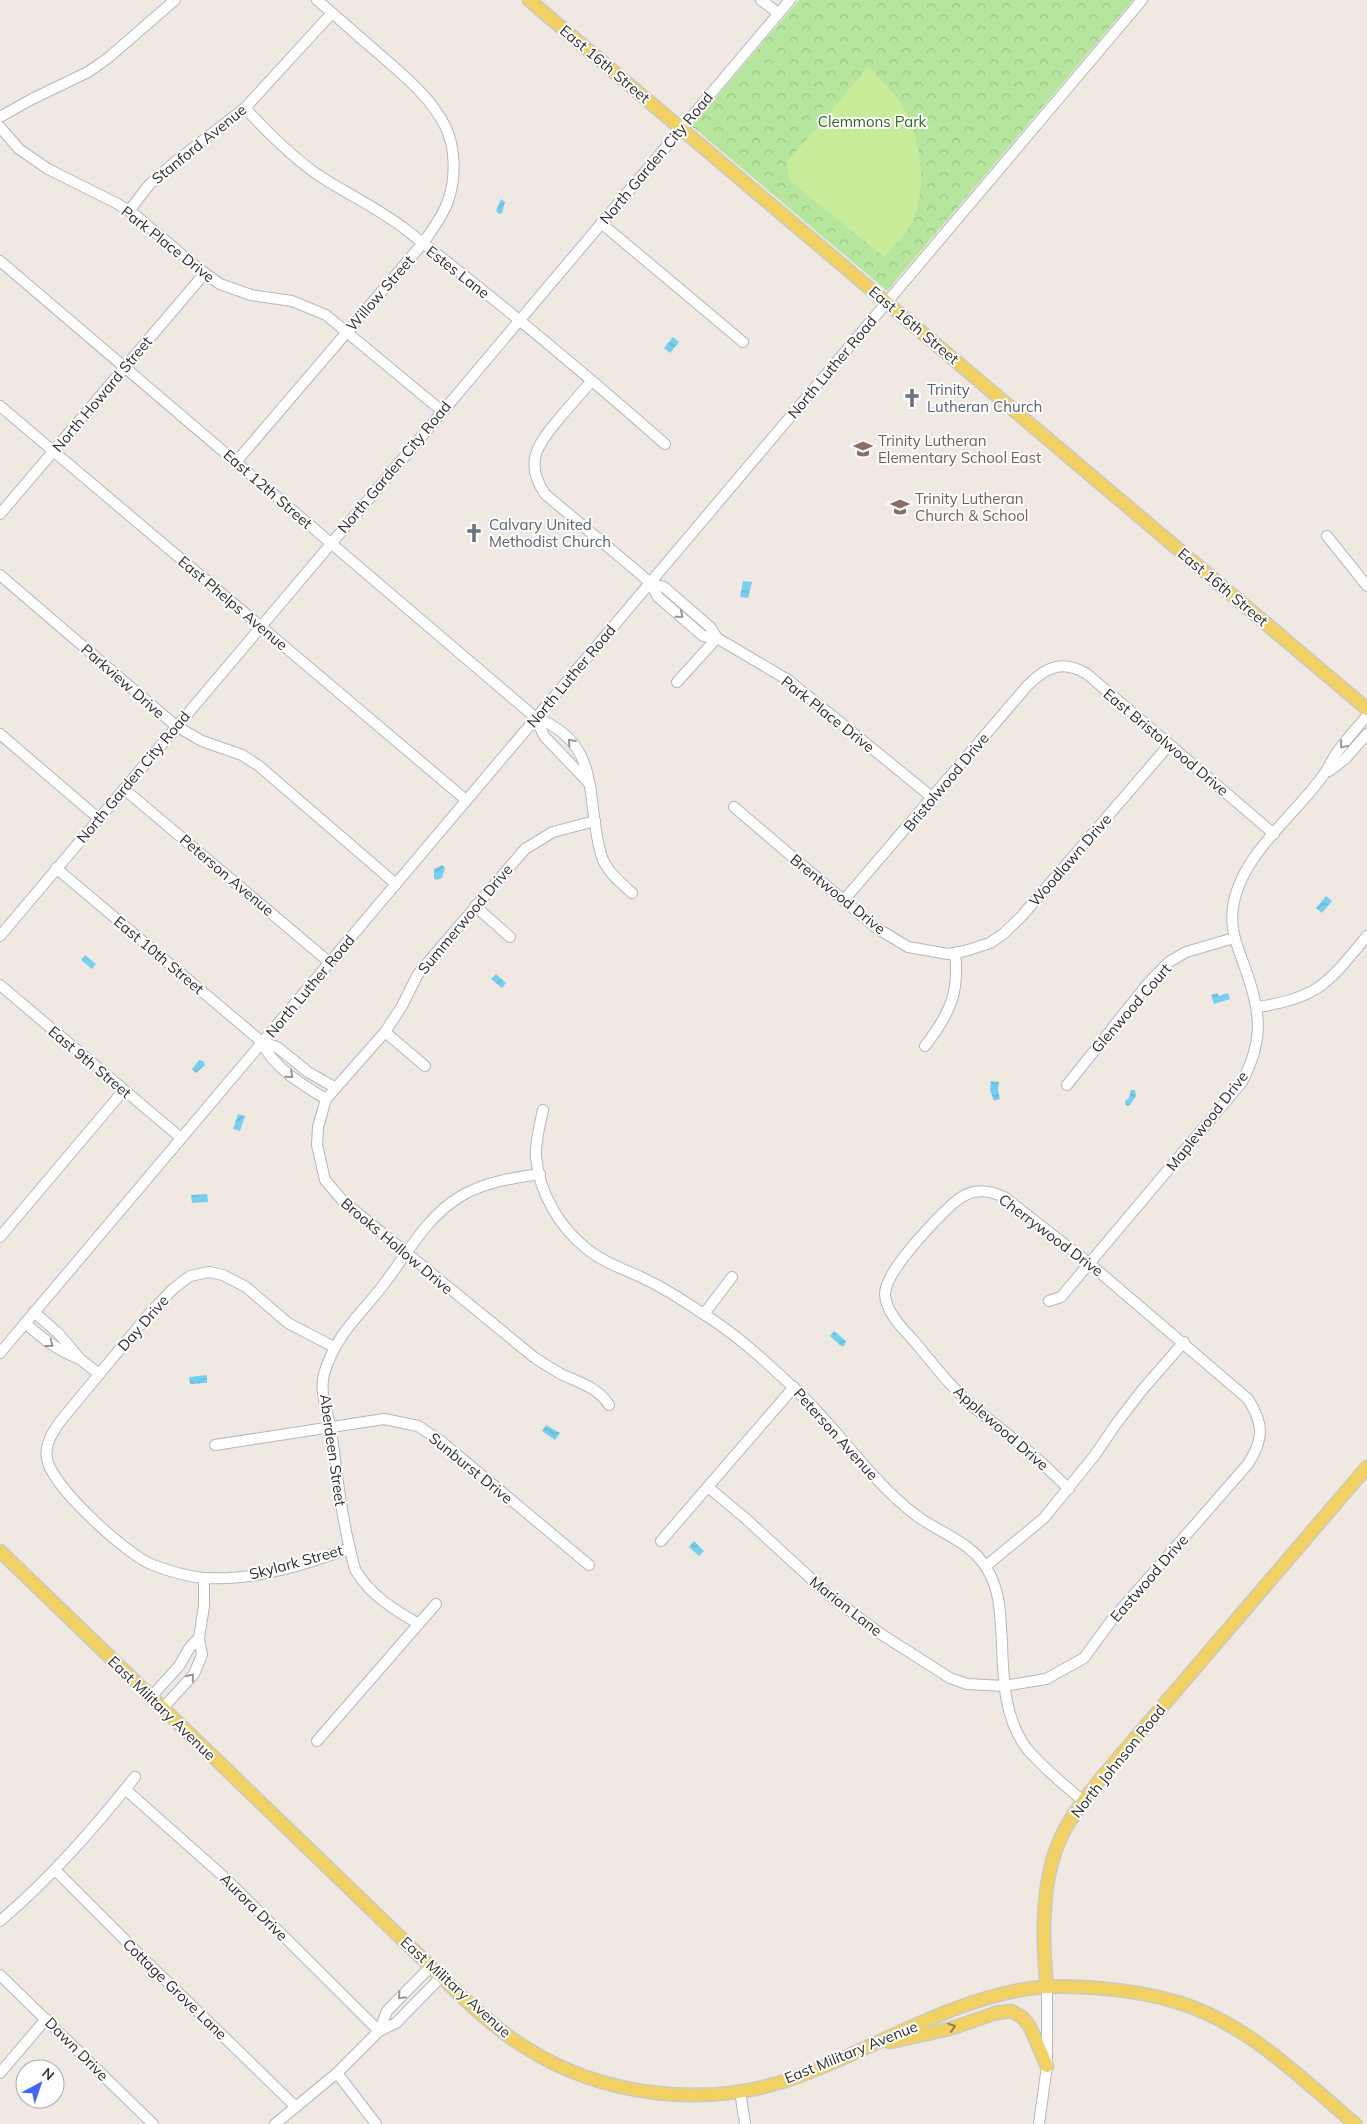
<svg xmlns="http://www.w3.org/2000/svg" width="1367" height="2124" viewBox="0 0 1367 2124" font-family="Mulish,sans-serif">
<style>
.forest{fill:url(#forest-crowns)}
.pitch{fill:#c9ec9a}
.water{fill:url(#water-waves)}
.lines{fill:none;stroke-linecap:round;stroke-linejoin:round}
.minor-casing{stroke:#b4b7c1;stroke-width:12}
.major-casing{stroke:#c9c9c9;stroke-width:15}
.minor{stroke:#fff;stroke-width:10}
.major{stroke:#f2d163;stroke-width:12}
.oneway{stroke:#969696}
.oneway2{stroke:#908048}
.labels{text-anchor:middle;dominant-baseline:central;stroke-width:4;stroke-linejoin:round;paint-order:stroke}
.street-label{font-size:15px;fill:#2e2e2e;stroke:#fff}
.park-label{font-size:15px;fill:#2c6e1b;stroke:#fff}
.worship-label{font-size:15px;fill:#5b616d;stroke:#fff;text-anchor:start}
.education-label{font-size:15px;fill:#785e54;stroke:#fff;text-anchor:start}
</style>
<defs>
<pattern id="forest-crowns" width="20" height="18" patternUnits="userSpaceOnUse" patternTransform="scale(1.25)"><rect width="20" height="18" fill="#b6e59e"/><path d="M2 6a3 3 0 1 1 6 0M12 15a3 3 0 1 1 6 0" fill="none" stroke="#9dc588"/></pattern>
<pattern id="water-waves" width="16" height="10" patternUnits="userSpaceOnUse" patternTransform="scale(1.25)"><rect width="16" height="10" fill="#75cff0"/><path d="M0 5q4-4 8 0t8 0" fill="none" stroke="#66b2ce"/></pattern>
</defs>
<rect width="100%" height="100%" fill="#efe9e1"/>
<!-- forest -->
<polygon class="forest" points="799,0 1133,0 887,291 692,126"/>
<!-- pitch -->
<path class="pitch" d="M 868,67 C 878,78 893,90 901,103 C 921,138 929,187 911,224 C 905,236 893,247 884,257 L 789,180 L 787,162 Z"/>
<!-- water -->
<g class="water">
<polygon points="501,199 505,202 502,213 499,214 496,211"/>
<polygon points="673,337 679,342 670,353 664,348"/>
<polygon points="743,581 752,582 748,598 740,597"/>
<polygon points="442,865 445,868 442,878 436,880 434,878 434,869"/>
<polygon points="1326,896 1332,901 1322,913 1316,908"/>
<polygon points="85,955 96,964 92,969 81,960"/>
<polygon points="496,974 506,983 502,988 491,979"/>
<polygon points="1217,993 1219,996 1228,993 1230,999 1214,1004 1211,995"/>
<polygon points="199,1060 203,1061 205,1065 196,1073 192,1069"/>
<polygon points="991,1081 999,1082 998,1090 1000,1099 994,1101 990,1090"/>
<polygon points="1131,1090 1135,1090 1136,1096 1130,1105 1126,1106 1125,1101 1129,1098"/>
<polygon points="238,1114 245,1116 240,1131 233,1129"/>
<polygon points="207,1194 208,1202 192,1203 191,1195"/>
<polygon points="834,1331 846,1341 844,1346 841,1346 830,1336"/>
<polygon points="207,1375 207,1383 190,1384 189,1377"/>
<polygon points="546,1425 560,1433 555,1440 542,1431"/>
<polygon points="694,1541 704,1551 699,1556 689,1547"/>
</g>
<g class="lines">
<!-- minor casing -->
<g class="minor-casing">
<g id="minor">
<polyline points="761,0 778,13"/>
<path d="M 245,108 C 268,133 291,156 318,175 C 347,194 378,208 405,229 C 494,298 581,370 665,444"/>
<polyline points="0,117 32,99 88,72 108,58 175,0"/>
<polyline points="0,127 19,149 48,169 116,203 134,214 199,269 220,284 251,295 292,301 326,315 442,411"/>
<polyline points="129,211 149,185 175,162 245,108 332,13"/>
<polyline points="601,223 743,342"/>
<path d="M 0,261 L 536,718 C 603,743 585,799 601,854 C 605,870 620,882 632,893"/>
<path d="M 591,382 C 580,394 569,407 558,420 C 537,445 524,463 545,494 L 639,573 L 650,583 L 658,597 L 703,636 L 717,638 L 788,680 L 933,798"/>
<polyline points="0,406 466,800"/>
<path d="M 236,462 L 423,243 C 432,230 443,216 448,201 C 456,178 456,148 445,126 C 430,96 402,74 378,53 C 357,35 337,17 317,0"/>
<polyline points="0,514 205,273"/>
<polyline points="1327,536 1367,586"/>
<polyline points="0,575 176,726 202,741 242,755 259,766 396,884"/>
<polyline points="650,583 664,587 710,627 717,638"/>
<polyline points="677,682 717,638"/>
<polyline points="536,718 544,736 588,782"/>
<polyline points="0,734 98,818"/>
<polyline points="1329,771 1345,759 1367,734"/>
<polyline points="124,789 329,962"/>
<polyline points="734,807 875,927 908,947 948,954 965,951 990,943 1002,935 1021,917 1169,745"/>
<path d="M 595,821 L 553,832 L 525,849 L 418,974 L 402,1006 L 385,1032 L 326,1099 L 318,1127 L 317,1145 L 325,1180 L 343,1201 L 535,1358 C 543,1363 551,1368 559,1373 C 577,1382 598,1387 609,1405"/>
<polyline points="56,868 262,1042 277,1047 308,1072 336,1088"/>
<path d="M 844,900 L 1028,685 C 1047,666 1063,660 1087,674 L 1274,834"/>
<polyline points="475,906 510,937"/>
<polyline points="0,936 790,0"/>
<polyline points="0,985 181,1138"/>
<path d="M 1258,1007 C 1319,998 1329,982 1367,936"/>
<polyline points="385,1032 425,1066"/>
<path d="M 262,1042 C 273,1068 303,1085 326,1099"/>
<path d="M 925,1046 C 949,1015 960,993 955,953"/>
<polyline points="1067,1085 1149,982 1169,962 1186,952 1234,938"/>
<path d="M 543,1110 C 540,1125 535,1141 536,1157 C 539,1192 559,1227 587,1249 C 603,1262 623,1269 641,1277 C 662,1287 683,1300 702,1313 C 735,1333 765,1361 793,1387 C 837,1427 869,1480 917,1516 C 940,1533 973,1543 987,1569 C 1001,1592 1000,1616 1002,1642 C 1003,1678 1004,1720 1028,1750 C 1044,1769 1065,1785 1083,1801"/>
<polyline points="0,1237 124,1090"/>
<path d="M 1049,1301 L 1061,1297 L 1242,1082 C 1266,1036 1260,1010 1243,962 C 1236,944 1230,927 1233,907 C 1240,856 1293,817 1322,777 C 1328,769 1332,759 1338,751 C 1347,739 1357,727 1367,716"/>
<polyline points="34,1312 59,1334 80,1359 99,1374"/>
<polyline points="704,1314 732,1277"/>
<path d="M 25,1323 C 42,1338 58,1351 80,1359"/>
<path d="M 334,1347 L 288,1323 L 246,1287 L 223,1275 L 209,1272 L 190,1276 L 174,1288 L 149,1314 L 63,1418 C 54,1429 44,1444 47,1459 C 52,1487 127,1555 153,1565 C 169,1571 189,1577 205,1578 C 254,1581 304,1565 350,1548"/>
<polyline points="0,1353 1142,0"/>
<polyline points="215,1445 384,1419 418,1426 442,1442 589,1565"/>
<path d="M 708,1487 L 745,1518 L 830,1596 L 881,1634 L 950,1678 L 967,1684 L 1004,1686 L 1046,1679 L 1084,1658 L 1111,1621 L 1248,1464 C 1264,1439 1264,1424 1248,1399 L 1090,1264 L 1004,1197 C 972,1182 958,1198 936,1220 C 922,1235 885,1274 885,1294 C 886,1313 903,1329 915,1342 C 934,1365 953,1390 976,1409 C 993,1423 1011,1436 1027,1450 C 1042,1462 1055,1476 1069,1489"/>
<polyline points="661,1541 794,1387"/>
<polyline points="986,1566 1044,1518 1095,1455 1116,1424 1143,1389 1184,1342"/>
<path d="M 419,1624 C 396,1611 370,1595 356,1571 C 353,1565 352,1556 350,1549 C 340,1510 337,1470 331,1430 C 328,1413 319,1392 324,1374 C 336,1333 360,1316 384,1284 C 408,1253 426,1217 461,1196 C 485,1182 512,1178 540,1174"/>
<polyline points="151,1697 179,1666 190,1647 199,1638"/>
<polyline points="163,1708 194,1674 202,1655 199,1638 204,1606 204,1578"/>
<polyline points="317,1741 436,1604"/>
<polyline points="125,1789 223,1876 379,2031"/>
<polyline points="55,1870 150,1965 296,2107"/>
<path d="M 0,1921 C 51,1878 93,1829 135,1777"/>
<polyline points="0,1975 153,2124"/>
<polyline points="379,2031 387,2011 431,1966"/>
<polyline points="0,2073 46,2019"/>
<polyline points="337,2073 376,2124"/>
<polyline points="740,2091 745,2124"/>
<polyline points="275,2124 337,2073 379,2031 396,2023 441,1977"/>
<polyline points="1039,2124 1047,2066 1047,1987"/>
</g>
</g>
<!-- major casing -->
<g class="major-casing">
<g id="major">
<polyline points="529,0 1367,709"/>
<path d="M 0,1551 L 458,1993 C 478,2012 499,2031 523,2046 C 602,2097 706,2109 794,2078 C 870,2051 940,2005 1020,1990 C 1063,1982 1134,1989 1177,2002 C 1247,2023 1301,2078 1355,2124"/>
<path d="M 1047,1987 C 1042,1940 1041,1878 1062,1835 C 1072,1814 1088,1795 1102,1777 L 1367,1467"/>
<polyline points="890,2042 949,2029 996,2013 1011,2011 1022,2017 1030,2027 1047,2066"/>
</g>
</g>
<!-- minor -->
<use href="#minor" class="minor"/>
<!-- major -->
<use href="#major" class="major"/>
</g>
<!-- one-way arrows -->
<defs><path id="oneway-chevron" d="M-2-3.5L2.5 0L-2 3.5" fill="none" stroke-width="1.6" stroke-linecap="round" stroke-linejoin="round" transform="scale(1.25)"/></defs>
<g class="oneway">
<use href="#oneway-chevron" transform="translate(680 615) rotate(41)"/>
<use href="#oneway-chevron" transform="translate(571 742) rotate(-132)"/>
<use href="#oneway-chevron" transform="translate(1343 745) rotate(130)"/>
<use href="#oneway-chevron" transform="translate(290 1075) rotate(41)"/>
<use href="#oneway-chevron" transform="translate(50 1344) rotate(37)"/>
<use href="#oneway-chevron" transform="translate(191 1677) rotate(-51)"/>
<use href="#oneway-chevron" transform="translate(401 1996) rotate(134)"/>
</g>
<use class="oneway2" href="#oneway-chevron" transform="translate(952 2027) rotate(-18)"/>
<!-- icons -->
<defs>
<g id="church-bare" transform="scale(1.5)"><path d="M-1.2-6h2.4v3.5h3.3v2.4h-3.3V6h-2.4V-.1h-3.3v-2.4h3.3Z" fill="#6b7280" stroke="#fff" stroke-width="2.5" paint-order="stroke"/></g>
<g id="school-bare" transform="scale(1.5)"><path d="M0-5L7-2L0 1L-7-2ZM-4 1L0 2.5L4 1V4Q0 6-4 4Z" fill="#8d6e63" stroke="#fff" stroke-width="2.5" paint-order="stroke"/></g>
</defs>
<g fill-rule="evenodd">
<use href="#church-bare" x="912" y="398"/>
<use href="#school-bare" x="863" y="449"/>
<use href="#school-bare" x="900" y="507"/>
<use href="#church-bare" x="474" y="533"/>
</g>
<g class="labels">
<!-- street labels -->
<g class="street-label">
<text transform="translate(605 64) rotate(40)">East 16th Street</text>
<text transform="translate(199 144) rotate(-39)">Stanford Avenue</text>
<text transform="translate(656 158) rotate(-50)">North Garden City Road</text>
<text transform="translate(168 244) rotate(38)">Park Place Drive</text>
<text transform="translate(458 272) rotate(38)">Estes Lane</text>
<text transform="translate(380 293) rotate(-49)">Willow Street</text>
<text transform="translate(914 325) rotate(40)">East 16th Street</text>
<text transform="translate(832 367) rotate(-50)">North Luther Road</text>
<text transform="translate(102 394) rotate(-50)">North Howard Street</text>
<text transform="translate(394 467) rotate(-50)">North Garden City Road</text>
<text transform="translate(268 489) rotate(41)">East 12th Street</text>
<text transform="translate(1223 587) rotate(40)">East 16th Street</text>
<text transform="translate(233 603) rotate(40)">East Phelps Avenue</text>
<text transform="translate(571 676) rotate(-50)">North Luther Road</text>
<text transform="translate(123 681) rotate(41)">Parkview Drive</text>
<text transform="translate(828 714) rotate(38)">Park Place Drive</text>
<text transform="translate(1166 742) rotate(40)">East Bristolwood Drive</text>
<text transform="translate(133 777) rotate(-50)">North Garden City Road</text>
<text transform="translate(946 782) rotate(-50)">Bristolwood Drive</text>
<text transform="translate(1070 860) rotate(-49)">Woodlawn Drive</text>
<text transform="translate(227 875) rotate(40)">Peterson Avenue</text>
<text transform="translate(838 894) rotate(39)">Brentwood Drive</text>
<text transform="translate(465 919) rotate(-50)">Summerwood Drive</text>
<text transform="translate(159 955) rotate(40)">East 10th Street</text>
<text transform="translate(310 986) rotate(-50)">North Luther Road</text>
<text transform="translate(1131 1008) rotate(-49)">Glenwood Court</text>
<text transform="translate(90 1062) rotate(40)">East 9th Street</text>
<text transform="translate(1207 1121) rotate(-52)">Maplewood Drive</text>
<text transform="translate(1051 1235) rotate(37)">Cherrywood Drive</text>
<text transform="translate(397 1246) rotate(40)">Brooks Hollow Drive</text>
<text transform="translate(143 1323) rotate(-49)">Day Drive</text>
<text transform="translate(1001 1428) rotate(41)">Applewood Drive</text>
<text transform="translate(836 1434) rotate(48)">Peterson Avenue</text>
<text transform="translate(333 1450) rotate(82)">Aberdeen Street</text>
<text transform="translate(471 1468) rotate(39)">Sunburst Drive</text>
<text transform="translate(296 1562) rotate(-15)">Skylark Street</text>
<text transform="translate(1149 1578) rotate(-49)">Eastwood Drive</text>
<text transform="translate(846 1606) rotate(38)">Marian Lane</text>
<text transform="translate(162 1708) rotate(44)">East Military Avenue</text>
<text transform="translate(1118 1761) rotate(-51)">North Johnson Road</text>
<text transform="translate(254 1907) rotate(45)">Aurora Drive</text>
<text transform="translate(456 1987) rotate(42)">East Military Avenue</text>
<text transform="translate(175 1989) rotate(44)">Cottage Grove Lane</text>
<text transform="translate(77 2049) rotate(45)">Dawn Drive</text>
<text transform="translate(851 2052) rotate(-22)">East Military Avenue</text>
</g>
<!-- park labels -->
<g class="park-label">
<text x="872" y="121">Clemmons Park</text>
</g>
<!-- worship labels -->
<g class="worship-label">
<text x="927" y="389">Trinity<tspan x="927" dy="17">Lutheran Church</tspan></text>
<text x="489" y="524">Calvary United<tspan x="489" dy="17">Methodist Church</tspan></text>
</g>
<!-- education labels -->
<g class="education-label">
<text x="878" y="440">Trinity Lutheran<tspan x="878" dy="17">Elementary School East</tspan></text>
<text x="915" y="498">Trinity Lutheran<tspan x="915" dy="17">Church &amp; School</tspan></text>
</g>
</g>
<!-- north arrow -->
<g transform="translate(40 2084) rotate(40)"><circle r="24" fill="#ffffff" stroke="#ababab"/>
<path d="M0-4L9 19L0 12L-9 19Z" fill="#4264fb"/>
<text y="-8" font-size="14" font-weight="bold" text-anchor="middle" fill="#2e2e2e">N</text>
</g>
</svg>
